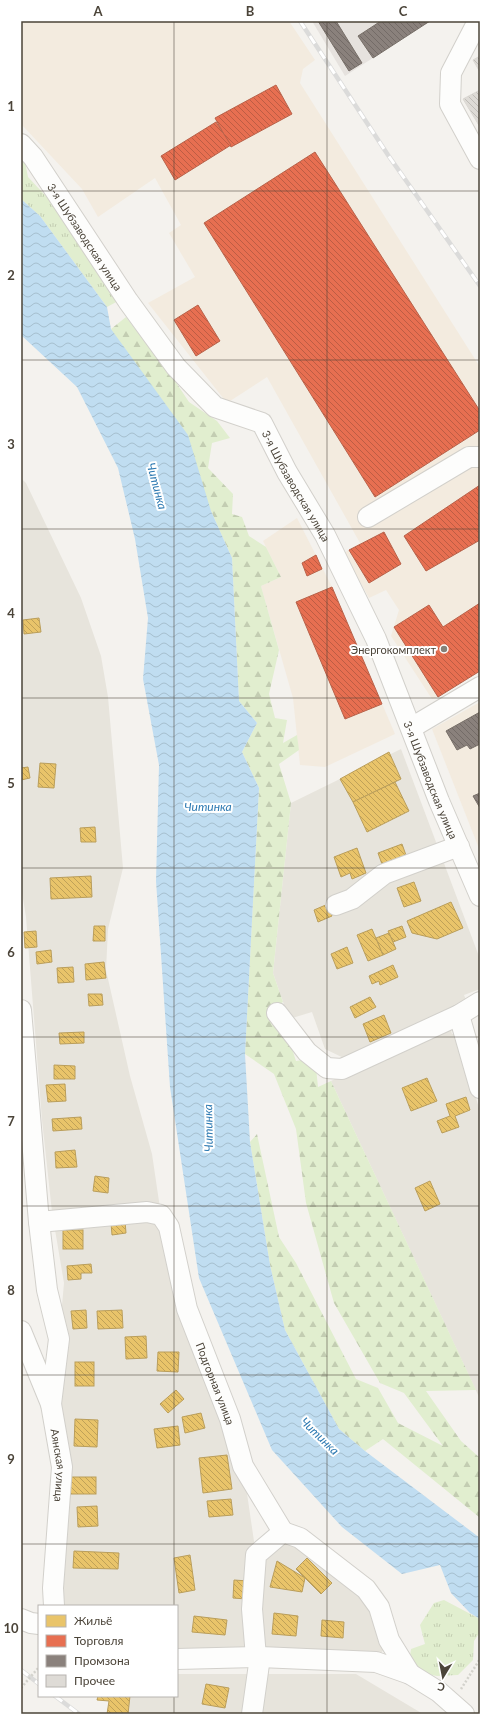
<svg xmlns="http://www.w3.org/2000/svg" width="501" height="1735" viewBox="0 0 501 1735" font-family="Lato,sans-serif">
<style>
.residential{fill:#e7e4dc}
.commercial{fill:#f3ebdf}
.industrial{fill:#e6e2de}
.grass{fill:url(#grass-tufts)}
.forest{fill:url(#forest-firs)}
.water{fill:url(#water-waves)}
.homes{fill:url(#homes-back-hatch);stroke:#ba9e5b}
.shops{fill:url(#shops-back-hatch);stroke:#b8624a}
.industry{fill:url(#industry-back-hatch);stroke:#776f68}
.building{fill:url(#building-back-hatch);stroke:#dcd9d4}
.lines{fill:none;stroke-linecap:round;stroke-linejoin:round}
.minor-casing{stroke:#d2d0cb;stroke-width:22}
.path{stroke:#d3d2cc;stroke-width:2.5;stroke-dasharray:2 2;stroke-linecap:butt}
.minor{stroke:#fdfdfc;stroke-width:20}
.rail-casing{stroke:#dbdbda;stroke-width:4.5}
.rail{stroke:#fff;stroke-width:3;stroke-dasharray:9;stroke-linecap:butt}
.path-bridge{stroke:#d3d2cc;stroke-width:2.5;stroke-dasharray:2 2;stroke-linecap:butt}
.grid{fill:none;stroke:#4b4439;stroke-width:1;stroke-opacity:0.55}
.poi-dot{fill:#868178;stroke:#fff;stroke-width:1.5}
.labels{text-anchor:middle;dominant-baseline:central;stroke-width:4;stroke-linejoin:round;paint-order:stroke}
.street-label{font-size:11px;fill:#4b4439;stroke:#fff}
.poi-label{font-size:11px;fill:#4b4439;stroke:#fff;text-anchor:end}
.water-label{font-size:12px;font-style:italic;fill:#2e7ab2;stroke:#fff}
.neatline{fill:none;stroke:#4b4439;stroke-width:1.5}
.grid-label{font-size:13px;text-anchor:middle;font-weight:bold;fill:#4b4439}
</style>
<defs>
<pattern id="grass-tufts" width="24" height="20" patternUnits="userSpaceOnUse"><rect width="24" height="20" fill="#e1eecf"/><path d="M3 7l-1-3M5 7V3M7 7l1-3M15 17l-1-3M17 17v-4M19 17l1-3" fill="none" stroke="#c3cdb2"/></pattern>
<pattern id="forest-firs" width="22" height="20" patternUnits="userSpaceOnUse"><rect width="22" height="20" fill="#e1eecf"/><path d="M5 1l3.5 6h-7zM16 11l3.5 6h-7z" fill="#c3cdb2"/></pattern>
<pattern id="water-waves" width="16" height="10" patternUnits="userSpaceOnUse"><rect width="16" height="10" fill="#c0ddf1"/><path d="M0 5q4-4 8 0t8 0" fill="none" stroke="#a6bfcf"/></pattern>
<pattern id="homes-back-hatch" width="6" height="6" patternUnits="userSpaceOnUse"><rect width="6" height="6" fill="#e9c46a"/><path d="M-1 5l2 2M0 0l6 6M5-1l2 2" fill="none" stroke="#bfa158"/></pattern>
<pattern id="shops-back-hatch" width="6" height="6" patternUnits="userSpaceOnUse"><rect width="6" height="6" fill="#e76f51"/><path d="M-1 5l2 2M0 0l6 6M5-1l2 2" fill="none" stroke="#bd5d44"/></pattern>
<pattern id="industry-back-hatch" width="6" height="6" patternUnits="userSpaceOnUse"><rect width="6" height="6" fill="#8a817c"/><path d="M-1 5l2 2M0 0l6 6M5-1l2 2" fill="none" stroke="#736b67"/></pattern>
<pattern id="building-back-hatch" width="6" height="6" patternUnits="userSpaceOnUse"><rect width="6" height="6" fill="#dedbd6"/><path d="M-1 5l2 2M0 0l6 6M5-1l2 2" fill="none" stroke="#c0bdb8"/></pattern>
</defs>
<rect width="100%" height="100%" fill="#f4f2ee"/>
<!-- residential -->
<g class="residential">
<polygon points="21,478 26,483 81,598 101,656 108,697 123,868 108,929 106,970 130,1076 152,1154 161,1215 243,1466 256,1555 283,1532 366,1589 389,1640 376,1662 177,1659 177,1606 54,1606 59,1339 64,1283 52,1212 42,1120 26,917 21,886"/>
<polygon points="401,749 480,959 480,989 464,995 468,1005 350,1061 325,1049 312,1012 289,1019 273,973 291,803"/>
<polygon points="449,1023 452,1034 458,1033 480,1112 480,1399 331,1081"/>
<polygon points="177,1674 356,1674 423,1714 115,1714 116,1696 177,1696"/>
</g>
<!-- commercial -->
<g class="commercial">
<polygon points="21,21 289,21 315,60 303,69 300,83 480,367 480,671 438,697 432,699 391,636 399,610 386,590 369,598 344,553 360,543 267,377 227,403 148,303 195,277 169,233 181,225 155,178 98,217 82,189 21,124"/>
<polygon points="297,518 332,587 395,734 325,767 300,765 293,698 261,586 281,577 263,541"/>
<polygon points="480,702 480,851 432,729"/>
</g>
<!-- industrial -->
<polygon class="industrial" points="312,21 430,21 345,76"/>
<!-- grass -->
<g class="grass">
<polygon points="21,155 24,157 28,177 59,210 120,300 107,307 40,216 21,199"/>
<polygon points="444,1600 480,1619 480,1632 474,1641 473,1660 458,1675 437,1676 417,1672 409,1663 411,1649 425,1644 420,1625 434,1603"/>
</g>
<!-- forest -->
<polygon class="forest" points="126,317 175,381 189,402 217,421 230,438 212,443 208,468 233,494 232,514 242,517 249,536 266,547 281,577 261,586 279,650 269,694 275,718 287,720 283,743 297,735 299,750 279,764 291,803 273,973 283,1002 268,1011 272,1025 286,1030 296,1061 315,1058 318,1087 331,1081 476,1390 426,1391 461,1441 480,1458 479,1517 383,1439 365,1451 339,1429 285,1330 270,1265 250,1142 257,1134 279,1237 296,1263 356,1379 378,1388 398,1423 443,1446 404,1393 380,1383 334,1303 306,1203 296,1129 274,1074 245,1054 259,788 242,752 257,723 239,701 232,558 211,511 111,329"/>
<!-- water -->
<polygon class="water" points="21,199 40,216 107,307 111,329 188,435 211,511 232,558 239,701 257,723 242,752 259,788 245,1054 250,1142 270,1265 285,1330 339,1429 365,1451 480,1538 480,1619 470,1613 451,1593 440,1565 402,1574 342,1527 272,1450 199,1278 170,1087 156,881 159,765 143,679 148,618 135,539 118,468 77,387 21,335"/>
<!-- homes -->
<g class="homes">
<polygon points="39,618 41,632 24,634 23,620"/>
<polygon points="389,752 401,779 353,802 340,779"/>
<polygon points="40,763 56,764 54,788 38,787"/>
<polygon points="28,767 30,778 21,780 21,768"/>
<polygon points="395,782 409,811 367,832 353,802"/>
<polygon points="95,827 96,842 81,842 80,828"/>
<polygon points="402,844 407,858 383,867 378,853"/>
<polygon points="357,848 366,873 352,879 350,873 341,877 334,857"/>
<polygon points="91,876 92,897 51,899 50,878"/>
<polygon points="414,882 421,901 404,907 397,888"/>
<polygon points="451,902 463,928 437,939 412,933 407,921"/>
<polygon points="328,904 332,916 318,922 314,910"/>
<polygon points="94,926 105,926 105,941 93,941"/>
<polygon points="402,926 406,937 393,942 388,931"/>
<polygon points="372,929 383,955 368,961 357,935"/>
<polygon points="36,931 37,947 25,948 24,932"/>
<polygon points="389,933 396,949 383,955 376,938"/>
<polygon points="347,947 353,963 337,969 331,954"/>
<polygon points="51,950 52,962 37,964 36,952"/>
<polygon points="104,962 106,978 86,980 85,964"/>
<polygon points="393,965 398,977 380,985 379,981 372,984 369,976"/>
<polygon points="73,967 74,982 58,983 57,968"/>
<polygon points="88,994 102,994 103,1005 89,1006"/>
<polygon points="370,997 376,1007 355,1018 350,1007"/>
<polygon points="384,1015 391,1033 370,1042 363,1024"/>
<polygon points="84,1032 84,1043 60,1044 59,1033"/>
<polygon points="54,1065 75,1066 75,1079 54,1079"/>
<polygon points="427,1078 437,1101 411,1111 402,1088"/>
<polygon points="65,1084 66,1101 48,1102 46,1085"/>
<polygon points="466,1097 470,1110 455,1116 459,1127 442,1133 437,1121 450,1116 446,1104"/>
<polygon points="81,1117 82,1129 53,1131 52,1119"/>
<polygon points="75,1150 77,1167 56,1168 55,1152"/>
<polygon points="95,1176 109,1178 108,1193 93,1191"/>
<polygon points="430,1181 440,1204 425,1211 415,1188"/>
<polygon points="125,1221 126,1233 112,1235 111,1223"/>
<rect x="63" y="1230" width="20" height="19"/>
<polygon points="91,1264 92,1273 81,1273 81,1279 68,1280 67,1266"/>
<polygon points="86,1310 87,1328 73,1329 71,1311"/>
<polygon points="122,1310 123,1328 98,1329 97,1311"/>
<polygon points="146,1336 147,1358 126,1359 125,1337"/>
<polygon points="158,1352 179,1352 178,1372 157,1371"/>
<rect x="75" y="1362" width="19" height="24"/>
<polygon points="176,1390 184,1399 168,1413 160,1404"/>
<polygon points="201,1413 205,1428 185,1433 182,1417"/>
<polygon points="75,1419 98,1420 97,1447 74,1446"/>
<polygon points="178,1426 180,1445 157,1448 154,1429"/>
<polygon points="227,1455 232,1489 203,1493 199,1458"/>
<rect x="67" y="1477" width="29" height="17"/>
<polygon points="231,1499 233,1515 209,1517 207,1501"/>
<polygon points="97,1506 98,1526 78,1527 77,1507"/>
<polygon points="74,1551 119,1553 118,1569 73,1568"/>
<polygon points="190,1555 195,1590 179,1593 174,1558"/>
<polygon points="307,1558 332,1583 321,1594 296,1569"/>
<polygon points="277,1561 305,1578 302,1592 270,1587"/>
<polygon points="234,1580 248,1581 246,1599 233,1598"/>
<polygon points="274,1613 298,1616 296,1636 272,1634"/>
<polygon points="194,1616 227,1620 225,1635 192,1632"/>
<polygon points="322,1620 344,1622 343,1638 321,1636"/>
<polygon points="206,1684 229,1688 225,1708 202,1704"/>
<polygon points="98,1696 130,1696 128,1714 107,1714 109,1701 97,1700"/>
</g>
<!-- shops -->
<g class="shops">
<polygon points="276,85 292,114 231,147 215,118"/>
<polygon points="216,122 231,145 175,180 161,156"/>
<polygon points="315,152 480,411 480,430 375,497 204,223"/>
<polygon points="198,305 220,341 196,356 174,320"/>
<polygon points="480,485 480,540 426,571 404,536"/>
<polygon points="384,532 401,564 369,583 349,550"/>
<polygon points="316,555 322,569 307,576 302,563"/>
<polygon points="332,587 382,704 345,719 296,602"/>
<polygon points="480,603 480,671 438,697 394,627 429,605 443,627"/>
</g>
<!-- industry -->
<g class="industry">
<polygon points="318,21 336,21 362,63 349,71"/>
<polygon points="381,21 430,21 373,58 358,36"/>
<polygon points="480,712 480,744 470,749 467,745 457,750 446,731"/>
<polygon points="480,793 480,808 473,796"/>
</g>
<!-- building -->
<g class="building">
<polygon points="480,56 480,72 473,60"/>
<polygon points="480,90 480,127 463,99"/>
</g>
<g class="lines">
<!-- minor casing -->
<g class="minor-casing">
<g id="minor">
<polyline points="478,21 451,73 450,104 480,159"/>
<path id="s1" d="M 21,144 L 33,157 L 128,301 L 176,367 L 215,407 L 262,423 L 287,472 L 325,535 L 376,639 L 439,801 L 480,896"/>
<polyline points="368,517 469,457 480,457"/>
<polyline points="411,728 480,687"/>
<polyline points="336,905 352,899 384,874 459,846"/>
<polyline points="21,1010 39,1222 47,1290 59,1339 51,1404"/>
<polyline points="277,1013 307,1052 327,1068 342,1069 459,1015 480,1002"/>
<polyline points="459,1015 480,1088"/>
<path id="s2" d="M 39,1222 L 147,1212 L 161,1215 L 169,1227 L 187,1309 L 230,1419 L 243,1466 L 283,1532 L 256,1555 L 252,1609 L 256,1657"/>
<path id="s3" d="M 21,1331 L 51,1404 L 62,1467 L 53,1588 L 54,1606"/>
<polyline points="283,1532 300,1538 366,1589 379,1607 389,1640 410,1674"/>
<polyline points="21,1619 31,1623 39,1624"/>
<polyline points="177,1659 260,1657 376,1662 410,1674 439,1692 464,1714"/>
<polyline points="252,1714 260,1657"/>
</g>
</g>
<!-- path -->
<polyline class="path" points="461,1689 480,1659"/>
<!-- minor -->
<use href="#minor" class="minor"/>
<!-- rail casing -->
<g class="rail-casing">
<g id="rail">
<polyline points="300,21 388,155 480,286"/>
<polyline points="21,1670 39,1684"/>
<polyline points="55,1696 79,1714"/>
</g>
</g>
<!-- rail -->
<use href="#rail" class="rail"/>
<!-- path-bridge -->
<polyline class="path-bridge" points="21,1688 39,1667"/>
</g>
<!-- grid -->
<path class="grid" d="M 174,21 L 174,1606M 327,21 L 327,1714M 21,191 L 480,191M 21,360 L 480,360M 21,529 L 480,529M 21,698 L 480,698M 21,868 L 480,868M 21,1037 L 480,1037M 21,1206 L 480,1206M 21,1375 L 480,1375M 21,1544 L 480,1544M 174,1696 L 174,1714"/>
<!-- markers -->
<circle class="poi-dot" cx="444" cy="649" r="4"/>
<g class="labels">
<!-- street labels -->
<g class="street-label">
<text stroke="none"><textPath href="#s1" startOffset="113">3-я Шубзаводская улица</textPath></text>
<text stroke="none"><textPath href="#s1" startOffset="449">3-я Шубзаводская улица</textPath></text>
<text stroke="none"><textPath href="#s1" startOffset="773">3-я Шубзаводская улица</textPath></text>
<text stroke="none"><textPath href="#s2" startOffset="301">Подгорная улица</textPath></text>
<text stroke="none"><textPath href="#s3" startOffset="141">Аянская улица</textPath></text>
</g>
<!-- poi labels -->
<g class="poi-label">
<text x="436" y="649">Энергокомплект</text>
</g>
<!-- water labels -->
<g class="water-label">
<text transform="translate(157 486) rotate(75)">Читинка</text>
<text x="208" y="806">Читинка</text>
<text transform="translate(208 1128) rotate(-91)">Читинка</text>
<text transform="translate(320 1436) rotate(44)">Читинка</text>
</g>
</g>
<!-- border -->
<rect width="501" height="1735" fill="none" stroke="#ffffff" stroke-width="44"/>
<!-- legend -->
<rect x="38" y="1605" width="140" height="92" fill="#ffffff" stroke="#b7b4b0"/>
<rect x="46" y="1615" width="20" height="12" fill="#e9c46a" stroke="#b7b4b0"/>
<text x="74" y="1625" font-size="12" fill="#4b4439">Жильё</text>
<rect x="46" y="1635" width="20" height="12" fill="#e76f51" stroke="#b7b4b0"/>
<text x="74" y="1645" font-size="12" fill="#4b4439">Торговля</text>
<rect x="46" y="1655" width="20" height="12" fill="#8a817c" stroke="#b7b4b0"/>
<text x="74" y="1665" font-size="12" fill="#4b4439">Промзона</text>
<rect x="46" y="1675" width="20" height="12" fill="#dedbd6" stroke="#b7b4b0"/>
<text x="74" y="1685" font-size="12" fill="#4b4439">Прочее</text>
<!-- north arrow -->
<g transform="translate(443 1677) rotate(190)" stroke="#ffffff" stroke-width="3" paint-order="stroke">
<path d="M0-3L7 15L0 10L-7 15Z" fill="#4b4439"/>
<text y="-6" font-size="11" font-weight="bold" text-anchor="middle" fill="#4b4439">С</text>
</g>
<rect x="22" y="22" width="457" height="1691" class="neatline"/>
<g class="grid-label">
<text x="98" y="16">A</text>
<text x="250" y="16">B</text>
<text x="403" y="16">C</text>
<text x="11" y="111">1</text>
<text x="11" y="280">2</text>
<text x="11" y="449">3</text>
<text x="11" y="618">4</text>
<text x="11" y="788">5</text>
<text x="11" y="957">6</text>
<text x="11" y="1126">7</text>
<text x="11" y="1295">8</text>
<text x="11" y="1464">9</text>
<text x="11" y="1633">10</text>
</g>
</svg>
